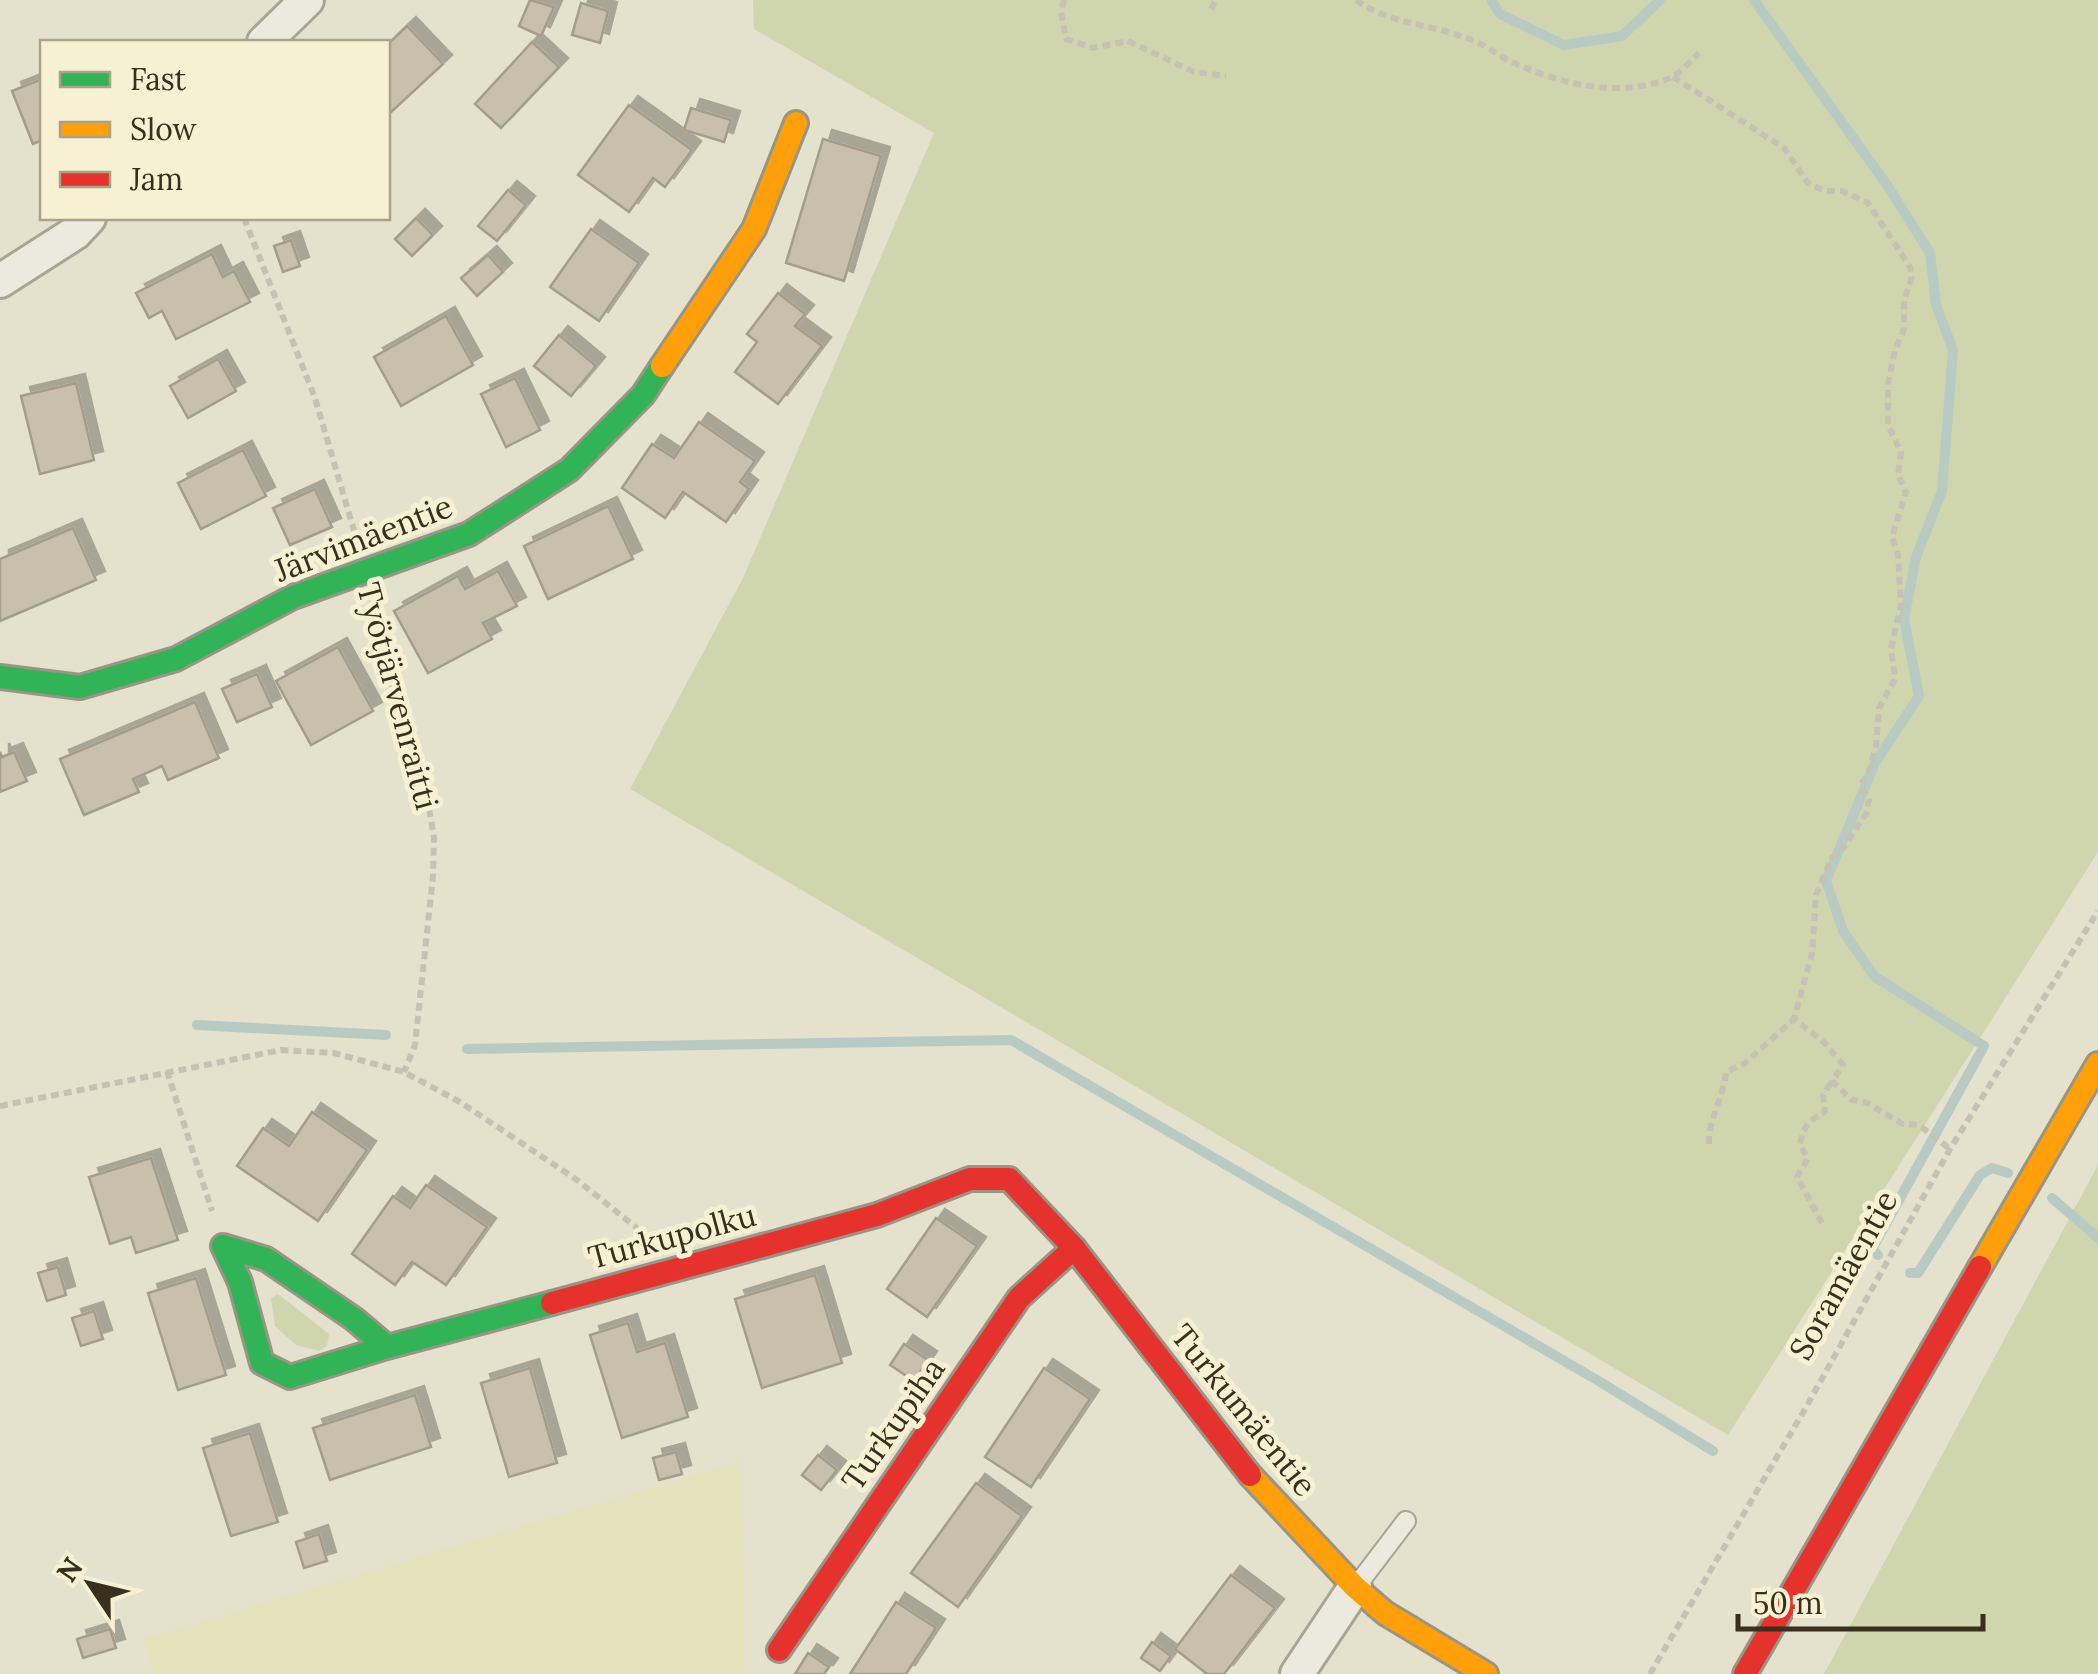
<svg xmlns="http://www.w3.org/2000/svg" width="2098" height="1674" viewBox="0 0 2098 1674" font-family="Lora,serif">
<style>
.farmland{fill:#e4e3bc}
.green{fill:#cfd6ae}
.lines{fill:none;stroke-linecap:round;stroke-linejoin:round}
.stream{stroke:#b7cbc2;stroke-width:10}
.building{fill:#c8bfad;stroke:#a49d8b;stroke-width:2.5;filter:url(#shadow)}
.lane-casing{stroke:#a9a595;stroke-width:22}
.street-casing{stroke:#a9a595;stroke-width:38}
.fast-casing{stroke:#999585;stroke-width:28}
.slow-casing{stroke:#999585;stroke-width:28}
.jam-casing{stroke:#999585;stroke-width:28}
.path{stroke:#c5c2b4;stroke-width:6;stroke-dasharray:8 5;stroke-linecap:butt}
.lane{stroke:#eceade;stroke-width:18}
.street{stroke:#eceade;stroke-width:32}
.fast{stroke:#30b455;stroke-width:22}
.slow{stroke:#ff9f0a;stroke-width:22}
.jam{stroke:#e5322d;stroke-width:22}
.labels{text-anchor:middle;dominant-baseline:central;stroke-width:10;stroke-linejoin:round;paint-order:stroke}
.street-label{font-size:32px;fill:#382f1d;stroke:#f6f1d2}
</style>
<defs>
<filter id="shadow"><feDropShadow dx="9" dy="-9" stdDeviation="0" flood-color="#0004"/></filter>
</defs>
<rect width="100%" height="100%" fill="#e4e1cc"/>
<!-- farmland -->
<polygon class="farmland" points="742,1461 744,1674 154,1674 144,1639"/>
<!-- green -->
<g class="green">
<polygon points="753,0 2098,0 2098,852 1728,1435 630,789 743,578 934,133 754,29"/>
<polygon points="2098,1165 2098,1674 1824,1674"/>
<polygon points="278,1294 329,1334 327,1346 319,1351 296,1345 275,1326 271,1298"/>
</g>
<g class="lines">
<!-- stream -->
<g class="stream">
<polyline points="1491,0 1500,14 1564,45 1622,36 1660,0"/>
<polyline points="1754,0 1887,185 1930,253 1936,305 1953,350 1942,491 1916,557 1904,619 1919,696 1875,763 1826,881 1843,931 1874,976 1984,1046 1872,1249 1878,1255"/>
<polyline points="197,1025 386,1035"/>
<polyline points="467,1049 1011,1040 1597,1380 1713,1451"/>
<polyline points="2052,1198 2098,1238"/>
<polyline points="1910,1273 1918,1273 1980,1175 1992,1168 2008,1173"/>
</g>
</g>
<!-- building -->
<g class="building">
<polygon points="530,0 554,7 541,36 519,26"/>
<polygon points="581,3 608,11 600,43 572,35"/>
<polygon points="407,26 443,64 388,115 388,44"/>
<polygon points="532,42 559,67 501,128 475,104"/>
<polygon points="42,79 42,140 33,144 12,91"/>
<polygon points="629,105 692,150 665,187 653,178 629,212 578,175"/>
<polygon points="691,108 731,120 724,142 684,130"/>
<polygon points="823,139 881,156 844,281 786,263"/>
<polygon points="508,190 526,205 497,241 478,226"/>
<polygon points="416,218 433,235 412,256 395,239"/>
<polygon points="591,229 639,263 599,321 550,287"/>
<polygon points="291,240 300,266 283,272 274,246"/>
<polygon points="212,254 223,277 234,271 250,302 176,339 162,311 149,318 136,293"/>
<polygon points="488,255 503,272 477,296 461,278"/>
<polygon points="778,293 805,314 795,326 822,346 778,404 735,372 757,342 747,334"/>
<polygon points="446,316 473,365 401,406 374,357"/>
<polygon points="559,335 596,366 571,396 534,366"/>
<polygon points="218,359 236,391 188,418 170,386"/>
<polygon points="515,378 540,430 506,447 481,394"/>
<polygon points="76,383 94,460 40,474 21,396"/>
<polygon points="699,422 755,461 740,482 749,489 726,522 683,492 665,518 622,488 652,444 674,458"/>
<polygon points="243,450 266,496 201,529 178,483"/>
<polygon points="315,489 332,527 290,545 273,508"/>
<polygon points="608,506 633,559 548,599 524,546"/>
<polygon points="73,528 96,580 0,621 0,559"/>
<polygon points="498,571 517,606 483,623 492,639 428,673 394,611 458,576 465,589"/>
<polygon points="338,647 373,711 311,745 276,681"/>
<polygon points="257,674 272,707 237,722 222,689"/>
<polygon points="195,702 219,758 168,780 162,766 133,779 139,792 84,815 60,759"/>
<polygon points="0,752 2,757 14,752 27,781 0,792"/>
<polygon points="312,1112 367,1150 318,1221 237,1166 263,1128 289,1146"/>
<polygon points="151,1158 178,1240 136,1253 131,1237 110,1244 89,1177"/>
<polygon points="426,1185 487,1227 446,1285 412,1262 395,1285 352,1254 393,1196 410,1208"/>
<polygon points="936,1218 977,1246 927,1317 887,1289"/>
<polygon points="58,1267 66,1295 47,1301 38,1273"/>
<polygon points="815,1275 842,1363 762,1388 735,1299"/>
<polygon points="196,1278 226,1375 178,1390 148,1293"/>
<polygon points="94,1311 103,1339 81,1346 72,1318"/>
<polygon points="628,1323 637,1352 665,1343 688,1417 622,1438 590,1335"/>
<polygon points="904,1344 928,1360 914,1381 890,1365"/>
<polygon points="530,1368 557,1463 509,1477 481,1383"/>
<polygon points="1044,1368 1090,1399 1031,1487 985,1457"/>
<polygon points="415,1395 431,1447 330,1480 313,1428"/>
<polygon points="250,1433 278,1522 231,1536 203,1448"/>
<polygon points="676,1452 682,1474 659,1480 653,1458"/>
<polygon points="818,1455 837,1470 821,1490 802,1475"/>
<polygon points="976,1483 1022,1516 958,1607 911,1573"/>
<polygon points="319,1534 327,1561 304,1568 296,1542"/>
<polygon points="1231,1575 1275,1608 1224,1674 1207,1674 1175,1649"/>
<polygon points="896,1602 936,1628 906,1674 850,1674"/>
<polygon points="110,1629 116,1648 83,1658 77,1639"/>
<polygon points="1152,1642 1171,1656 1160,1671 1141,1658"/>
<polygon points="808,1653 829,1667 824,1674 795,1674"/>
</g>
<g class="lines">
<!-- lane casing -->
<g class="lane-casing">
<polyline id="lane" points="1358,1584 1406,1521"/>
</g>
<!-- street casing -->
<g class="street-casing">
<g id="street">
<polyline points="264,42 307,0"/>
<polyline points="0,281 75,233 89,218"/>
<polyline points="1297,1674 1355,1587"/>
</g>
</g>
<!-- fast casing -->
<g class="fast-casing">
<g id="fast">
<polyline points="0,677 80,687 176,659 293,597 469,534 569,470 643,395 662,366"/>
<polyline points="387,1347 290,1377 262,1363 240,1282 223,1246 266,1259 354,1319 387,1347 552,1303"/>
</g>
</g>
<!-- slow casing -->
<g class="slow-casing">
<g id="slow">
<polyline points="662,366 754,229 796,123"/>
<polyline points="1980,1267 2098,1064"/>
<polyline points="1250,1475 1355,1587 1385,1613 1486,1674"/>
</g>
</g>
<!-- jam casing -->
<g class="jam-casing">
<g id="jam">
<polyline points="552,1303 877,1215 970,1179 1009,1179 1074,1248 1250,1475"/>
<polyline points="779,1650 1019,1298 1074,1248"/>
<polyline points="1745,1674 1980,1267"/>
</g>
</g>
<!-- path -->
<g class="path">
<polyline points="1064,0 1061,12 1066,39 1093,48 1128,41 1194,72 1226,76"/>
<path d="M 1356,0 C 1391,25 1433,24 1472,40 C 1486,45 1498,56 1512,62 C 1561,84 1618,99 1670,78 C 1680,74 1690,61 1699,53"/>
<polyline points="1211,9 1216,0"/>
<polyline points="1673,77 1784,148 1808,183 1825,191 1842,191 1868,203 1910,267 1912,277 1904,300 1904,329 1895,350 1888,384 1888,425 1901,452 1898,475 1906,492 1892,537 1898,555 1901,604 1891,649 1895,679 1879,708 1876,746 1869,771 1860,786 1869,800 1866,814 1844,847 1831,859 1816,895 1812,954 1794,1019 1825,1043 1843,1065 1832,1081 1852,1100 1865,1102 1903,1124 1919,1125 1950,1149"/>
<polyline points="244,218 315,398 355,534"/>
<polyline points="373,609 386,664 428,802 434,838 433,876 415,1045 404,1072"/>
<polyline points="167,1071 212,1211"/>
<polyline points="0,1106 281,1050 334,1053 404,1072 460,1102 577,1180 648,1237"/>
<path d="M 1709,1144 C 1708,1120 1724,1097 1726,1072 L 1745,1063 L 1794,1019"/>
<path d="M 1822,1223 L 1797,1177 L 1808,1158 L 1800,1145 C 1803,1127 1808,1121 1825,1112 L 1823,1095 L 1832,1081"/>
<polyline points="1650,1674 1805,1409 1950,1149 2098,911"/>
</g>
<!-- lane -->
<use href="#lane" class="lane"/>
<!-- street -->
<use href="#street" class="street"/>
<!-- fast -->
<use href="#fast" class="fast"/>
<!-- slow -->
<use href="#slow" class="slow"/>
<!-- jam -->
<use href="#jam" class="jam"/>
</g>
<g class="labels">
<!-- street labels -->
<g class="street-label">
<text transform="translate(363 538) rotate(-21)">Järvimäentie</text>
<text transform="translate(398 696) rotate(75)">Työtjärvenraitti</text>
<text transform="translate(672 1236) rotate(-15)">Turkupolku</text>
<text transform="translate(1843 1275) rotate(-61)">Soramäentie</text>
<text transform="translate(1244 1410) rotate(51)">Turkumäentie</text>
<text transform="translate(893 1424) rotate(-55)">Turkupiha</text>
</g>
</g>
<!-- legend -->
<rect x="40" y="40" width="350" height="180" fill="#f6f1d2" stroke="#aaa38a" stroke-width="2.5"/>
<rect x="60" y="72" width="50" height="15" fill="#30b455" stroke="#aaa38a" stroke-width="2.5"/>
<text x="130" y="90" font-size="30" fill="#382f1d">Fast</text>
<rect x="60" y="122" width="50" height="15" fill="#ff9f0a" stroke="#aaa38a" stroke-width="2.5"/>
<text x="130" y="140" font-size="30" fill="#382f1d">Slow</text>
<rect x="60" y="172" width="50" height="15" fill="#e5322d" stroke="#aaa38a" stroke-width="2.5"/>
<text x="130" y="190" font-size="30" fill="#382f1d">Jam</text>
<!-- north arrow -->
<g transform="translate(90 1584) rotate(305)" stroke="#f6f1d2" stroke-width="8" paint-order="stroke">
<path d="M0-8L18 38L0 25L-18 38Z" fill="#382f1d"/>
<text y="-15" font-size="28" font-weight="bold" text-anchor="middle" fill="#382f1d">N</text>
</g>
<!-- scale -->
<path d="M1738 1614v15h245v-15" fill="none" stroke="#382f1d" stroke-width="5"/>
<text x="1753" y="1614" font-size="30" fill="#382f1d" stroke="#f6f1d2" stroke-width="8" paint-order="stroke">50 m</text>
</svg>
